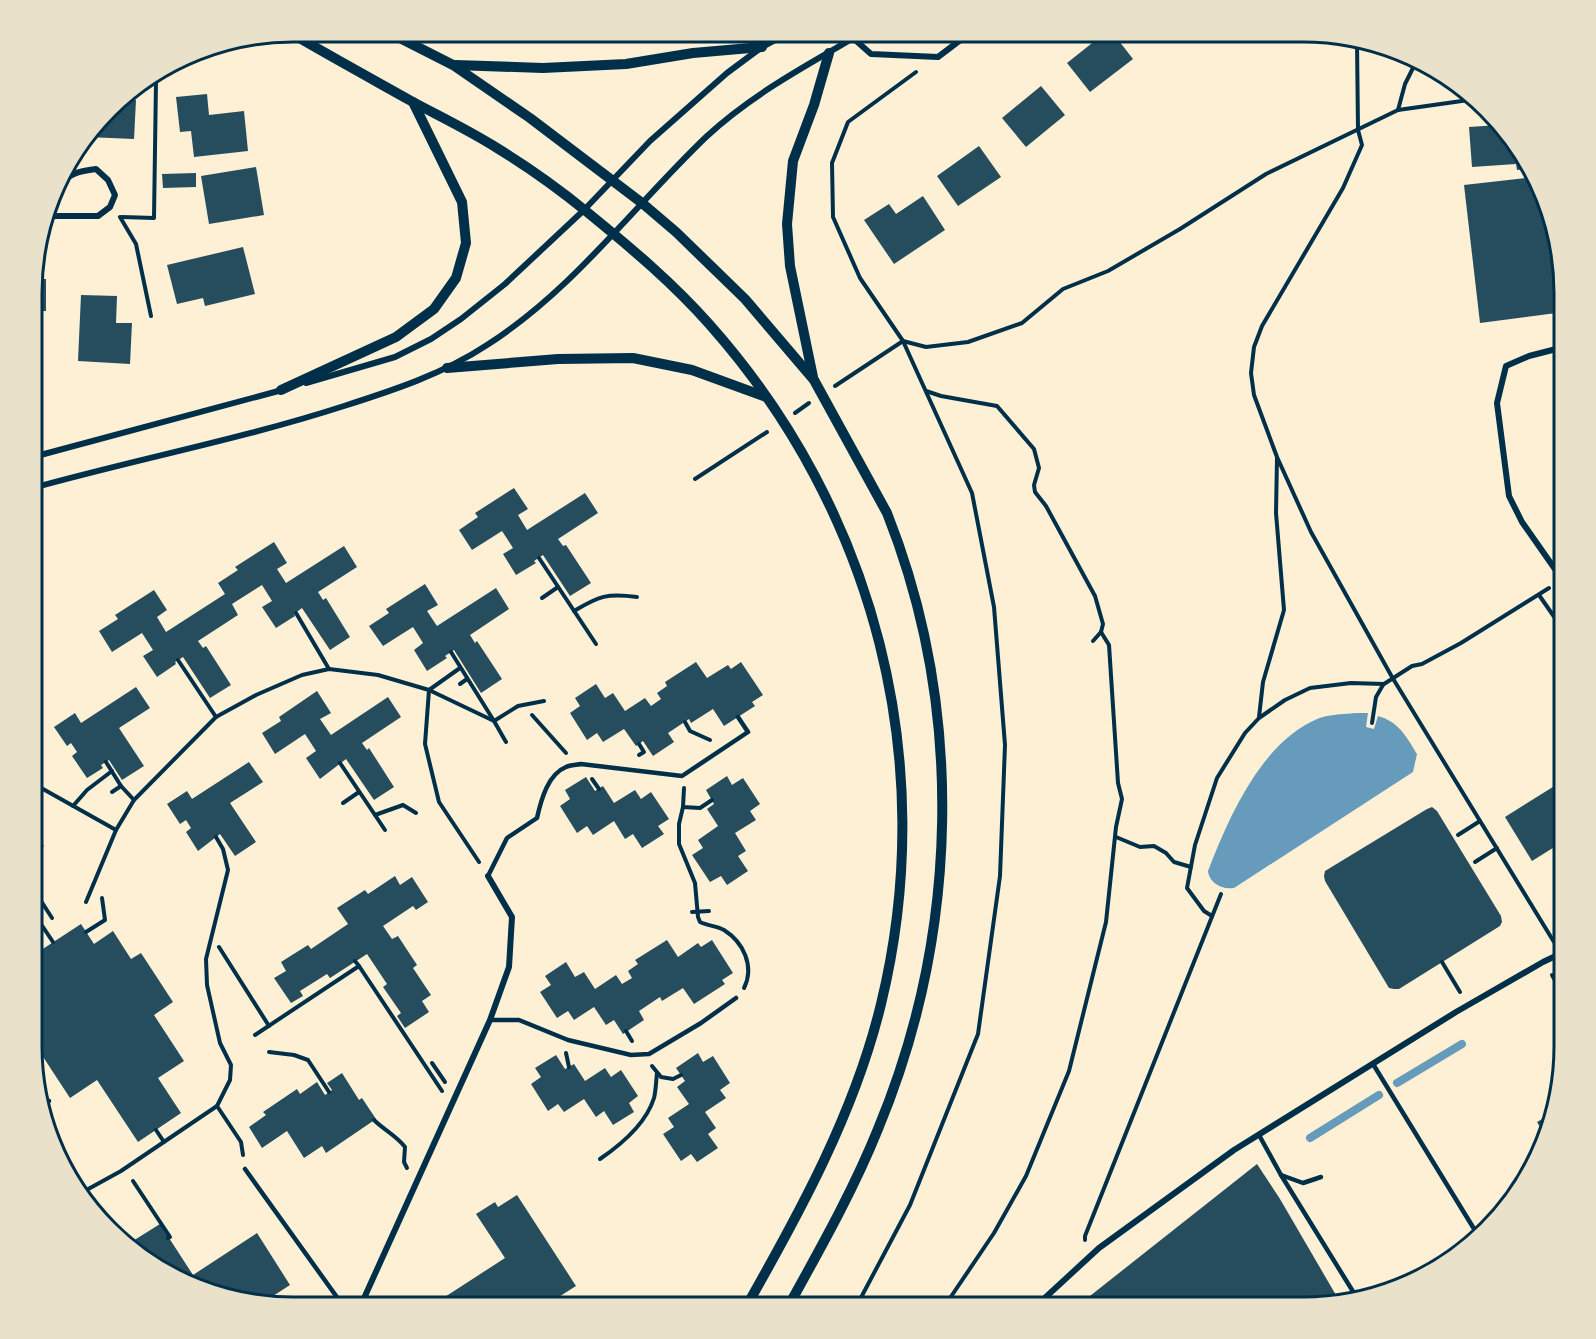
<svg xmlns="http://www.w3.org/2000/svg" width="1596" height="1339" viewBox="0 0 1596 1339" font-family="'Fira Sans',sans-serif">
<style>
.water{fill:#669bbc}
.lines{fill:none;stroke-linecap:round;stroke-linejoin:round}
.stream{stroke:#669bbc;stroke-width:8}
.building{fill:#264d5e}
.path{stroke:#003049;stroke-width:4}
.service{stroke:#003049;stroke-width:4.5}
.minor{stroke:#003049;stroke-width:6}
.tertiary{stroke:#003049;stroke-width:10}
.rim{fill:none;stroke:#003049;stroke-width:3}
</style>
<rect width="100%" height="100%" fill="#fdf0d5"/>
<!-- water -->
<path class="water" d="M 1358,713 L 1368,713 L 1366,727 L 1374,729 L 1378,716 C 1399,722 1406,736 1417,754 L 1413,772 L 1234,888 C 1223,890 1209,883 1208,871 C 1229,817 1261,743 1317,719 C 1330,714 1345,714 1358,713 Z"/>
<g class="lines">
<!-- stream -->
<g class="stream">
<polyline points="1397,1083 1462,1044"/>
<polyline points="1310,1138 1379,1095"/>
</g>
</g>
<!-- building -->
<g class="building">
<polygon points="1106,32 1112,32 1133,59 1090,92 1067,63"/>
<polygon points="1138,32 1160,32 1147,42"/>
<polygon points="1041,86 1065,115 1026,147 1002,118"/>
<polygon points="207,94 209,115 244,111 248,151 194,157 191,131 180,132 176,97"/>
<polygon points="119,99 136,100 134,139 87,137"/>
<polygon points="1499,125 1525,163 1529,169 1517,170 1516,164 1472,167 1469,127"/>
<polygon points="979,146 1001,177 958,206 937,176"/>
<polygon points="256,167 264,215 209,224 201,176"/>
<polygon points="196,173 196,187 163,188 162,174"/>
<polygon points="1534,177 1544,193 1564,276 1564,312 1480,323 1464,185"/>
<polygon points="923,196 945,230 894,264 864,220 889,204 896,214"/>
<polygon points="243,247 255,294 205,306 203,298 177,304 167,265"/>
<rect x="34" y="279" width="12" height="32"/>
<polygon points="81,295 117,296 116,323 132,323 130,364 78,361"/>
<polygon points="514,488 528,509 518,515 527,530 585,493 598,513 558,539 563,546 566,545 591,583 570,596 543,555 534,561 536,563 516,575 503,554 513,548 502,531 472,550 459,530 478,517 475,513"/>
<polygon points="274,542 287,563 277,569 286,583 344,546 357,567 318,592 323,600 326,598 350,637 330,650 302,608 294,614 295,616 276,628 262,607 272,601 262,585 232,604 238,615 198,641 203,648 206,646 231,685 210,698 183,657 175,662 176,664 157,677 143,656 153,650 142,633 112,652 99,631 118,619 115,615 154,590 167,610 157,617 166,632 225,594 218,583 238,570 235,567"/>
<polygon points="425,584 438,605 427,611 437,626 496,588 509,609 470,635 475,643 477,641 502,679 481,693 454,650 445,656 447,658 427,671 414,650 423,643 413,627 383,646 369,626 389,613 386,609"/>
<polygon points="696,662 707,678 728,665 731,669 741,662 763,695 752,702 755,706 724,726 713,709 691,723 689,719 668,733 674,742 653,756 643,741 636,746 624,729 603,742 597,733 587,740 570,713 580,706 575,698 596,684 605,698 613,693 625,711 645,698 651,706 661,699 657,693 667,686 665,682"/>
<polygon points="136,687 150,708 119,728 144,766 122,780 109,760 101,765 103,768 87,778 72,756 77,752 71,743 67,746 54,727 75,713 81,723"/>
<polygon points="317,691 331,713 320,719 331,735 388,697 401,717 362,743 367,750 369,748 394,787 374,800 346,759 320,779 306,758 316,751 305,734 275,754 262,733 281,721 279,717"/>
<polygon points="249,762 263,782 230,803 256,842 235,856 220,834 198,851 186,832 191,828 186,820 180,824 167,804 187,791 192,799"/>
<polygon points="727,776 732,785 743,778 760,804 750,811 756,820 735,833 746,851 738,856 748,871 727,885 721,876 710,882 692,855 703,848 698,840 718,826 707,809 714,804 706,790"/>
<polygon points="586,777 595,791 603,786 614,803 635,790 641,799 651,792 669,819 658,826 664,834 642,848 633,834 625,839 614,821 593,835 587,826 577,833 560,806 570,799 565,790"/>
<polygon points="1564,780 1564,841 1532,861 1505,817"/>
<polygon points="1432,807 1437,811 1501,916 1502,922 1500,926 1399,989 1394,989 1389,988 1325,881 1324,876 1325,871 1427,809"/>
<polygon points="33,829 44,846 33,853"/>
<polygon points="395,876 400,885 412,877 428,902 416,910 413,906 383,926 392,939 398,936 417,965 413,968 431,995 422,1001 429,1012 405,1028 397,1016 401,1013 383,987 387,984 367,954 330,978 327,974 300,991 303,996 291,1003 274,978 286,971 281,962 308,945 311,949 348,924 337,908 365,890 368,894"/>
<polygon points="81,924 94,944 113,931 131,959 141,953 173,1002 154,1015 184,1061 158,1078 181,1113 138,1142 97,1080 70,1098 32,1040 32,1025 35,1023 32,1019 32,956"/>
<polygon points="667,940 678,957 698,943 701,947 712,940 733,973 722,980 725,984 694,1004 683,988 662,1001 660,997 639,1011 644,1020 623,1034 614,1020 606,1025 594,1007 574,1020 568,1011 557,1018 540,992 551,985 545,976 566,962 575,977 584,972 595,989 616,975 622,984 632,978 628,971 638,964 635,960"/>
<polygon points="698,1053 703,1062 713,1056 730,1083 720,1090 726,1098 705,1112 716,1128 708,1134 718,1148 697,1162 691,1154 681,1161 663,1134 674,1127 668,1118 689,1104 677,1087 685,1081 676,1068"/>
<polygon points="556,1055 565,1069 574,1064 585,1081 605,1068 611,1077 621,1070 638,1096 629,1103 634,1112 613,1125 604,1111 596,1117 584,1099 564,1112 558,1104 548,1111 531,1084 541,1077 535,1068"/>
<polygon points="342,1073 359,1100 362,1098 376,1119 326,1153 322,1146 304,1158 287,1131 262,1148 249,1127 266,1115 263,1112 297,1089 300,1094 317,1082 325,1095 332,1090 327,1083"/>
<polygon points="1551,1114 1546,1137 1537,1122"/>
<polygon points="1257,1164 1280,1199 1340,1302 1320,1307 1076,1307"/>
<polygon points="517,1195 576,1286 546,1305 540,1296 534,1300 538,1307 436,1307 434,1304 505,1258 476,1214 495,1202 498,1207"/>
<polygon points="160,1224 193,1275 257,1233 290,1285 273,1296 279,1305 193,1287 128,1244"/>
</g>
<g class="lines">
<!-- path -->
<g class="path">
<polyline points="1357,42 1358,130 1362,145 1343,188 1262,326 1254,347 1251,373 1254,395 1277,457 1311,532 1392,677 1554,942"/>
<polyline points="1398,110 1405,84 1418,58"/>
<polyline points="120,217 136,244 151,316"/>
<polyline points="122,217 154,218 156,81 153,78"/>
<polyline points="835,386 903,341 926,347 968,342 1022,323 1063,289 1108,271 1180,229 1266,174 1398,110 1476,99"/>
<polyline points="926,391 941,396 997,406 1034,449 1039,468 1034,485 1035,492 1046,506 1095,596 1103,624 1101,632 1109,645 1118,783 1122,799 1116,827 1106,922 1069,1071 1026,1176 994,1233 944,1307"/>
<polyline points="795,413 809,403"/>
<polyline points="695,479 767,432"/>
<polyline points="539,558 596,644"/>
<polyline points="1539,595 1564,631"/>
<polyline points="542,598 558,587"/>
<path d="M 574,611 C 599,596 607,593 637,597"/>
<polyline points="296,613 329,669"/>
<polyline points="1093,641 1101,632"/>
<polyline points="451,652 494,721 518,706 544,701"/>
<polyline points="178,660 216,717"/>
<polyline points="460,668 429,690 425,744 439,802 479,862"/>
<polyline points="460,684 467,679"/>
<polyline points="532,715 566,753"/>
<polyline points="1259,717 1263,682 1284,610 1276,513 1277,458"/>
<polyline points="685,722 690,731 710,740"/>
<polyline points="1372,723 1376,697 1383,685"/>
<polyline points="639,744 644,752 639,755"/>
<polyline points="106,762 121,786 134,800"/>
<polyline points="340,763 375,815 403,805 416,813"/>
<polyline points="592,779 599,789"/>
<polyline points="33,786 43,789 116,830"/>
<polyline points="684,788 683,807 700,808 712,800"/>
<polyline points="112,792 121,786"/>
<polyline points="343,803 359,792"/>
<polyline points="73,806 87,790 112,771"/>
<path d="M 683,807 L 679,824 L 679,844 L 695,883 L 698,917 L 700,922 C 708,926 717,926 724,930 C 743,942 755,966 744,988"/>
<polyline points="375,815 385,830"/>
<polyline points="1458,835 1480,821"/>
<polyline points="216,837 223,849 228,870 206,959 207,985 220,1043 231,1065 230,1080 217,1106 241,1142 243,1155"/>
<polyline points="1116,837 1140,847 1154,846 1166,853 1174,862 1191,867"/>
<polyline points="1475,862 1497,848"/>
<polyline points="32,887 52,918"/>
<polyline points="86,902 116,830 134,800 216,717 256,695 302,675 329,669 378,675 429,690 494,721 506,742"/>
<polyline points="692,912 709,911"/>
<polyline points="1212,916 1204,911 1187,888 1195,845 1217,778 1245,733 1259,718 1285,700 1310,688 1351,683 1384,684 1412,666 1422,664 1461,643 1549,588"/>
<polyline points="41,924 53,942"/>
<polyline points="86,932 105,920 102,898"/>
<polyline points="219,947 269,1026"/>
<polyline points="355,961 359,966"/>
<polyline points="1442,962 1460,992"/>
<polyline points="1552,975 1564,996"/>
<polyline points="626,1031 632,1041"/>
<polyline points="255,1035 359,966 442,1091"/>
<polyline points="269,1052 294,1055 308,1060 329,1092"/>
<polyline points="566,1053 569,1067"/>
<polyline points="432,1063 445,1082"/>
<polyline points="652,1066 661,1077 673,1079 681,1075"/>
<path d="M 374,1120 C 384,1130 397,1136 405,1147 L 404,1162 L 407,1168"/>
<polyline points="156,1130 164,1142"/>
<path d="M 600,1159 C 622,1144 646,1124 654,1098 C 656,1090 656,1081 657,1073"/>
<polyline points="133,1181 170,1237 168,1238"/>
<polyline points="81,1193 121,1171 217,1106"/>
<polyline points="1085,1240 1085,1236 1221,894"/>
<polyline points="811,1299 830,1307"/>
<polyline points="856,1307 910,1205 978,1034 1000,876 1005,745 994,607 972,493 903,341 860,278 833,217 832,163 848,122 916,72"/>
</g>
<!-- service -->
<g class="service">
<path d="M 488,876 L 507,838 L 537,818 C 541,800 548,774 566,767 C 570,765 577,765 581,764 L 682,776 L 748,732 L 738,717"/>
<polyline points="490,1020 519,1020 568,1040 631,1055 649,1054 701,1023 736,998"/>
<polyline points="1373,1064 1479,1237"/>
<polyline points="42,1101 49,1101"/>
<polyline points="1259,1135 1281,1175 1357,1298"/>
<polyline points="245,1169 344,1307"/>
<polyline points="1281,1175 1303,1183 1321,1177"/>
</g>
<!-- minor -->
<g class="minor">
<polyline points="853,38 871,54 938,57 971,32"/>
<path d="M 48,216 L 98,216 L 110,207 L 115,195 L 108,180 L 96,169 C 80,171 69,173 59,186"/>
<polyline points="1564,347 1529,356 1506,366 1497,403 1509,496 1522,522 1564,582"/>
<polyline points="306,383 395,357 431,339 461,319 505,284 584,210 650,141 727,73 762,47 790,32"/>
<polyline points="33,457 282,390"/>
<path d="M 33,488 C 137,459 242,439 344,406 C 394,390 443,374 487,345 C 573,290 633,207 706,137 C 752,94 809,64 864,32"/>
<polyline points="360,1307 490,1020 509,967 512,917 488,876"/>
<polyline points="1035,1307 1099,1248 1234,1150 1456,1012 1543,962 1564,952"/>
</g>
<!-- tertiary -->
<g class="tertiary">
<path d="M 289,32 C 330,56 372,79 413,102 C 441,117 470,131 497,148 C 528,167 559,189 587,212 C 630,247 673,283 710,325 C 875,511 940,762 881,1004 C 855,1112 800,1212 746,1307"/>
<path d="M 388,32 L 453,65 L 530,118 L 642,203 L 676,232 L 745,299 L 814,380 L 887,513 C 965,710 959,934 878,1129 C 853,1191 820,1249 788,1307"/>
<polyline points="455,65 543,68 626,64 693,53 762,47"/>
<polyline points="447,368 558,359 633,358 692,370 766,397"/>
<polyline points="813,377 790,266 787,224 793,161 814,105 829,53"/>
<polyline points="281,390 396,337 434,309 456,278 466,243 462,202 413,102"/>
</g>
</g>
<!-- crop -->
<path d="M0 0H1596V1339H0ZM293 42H1303A251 251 0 0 1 1554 293V1046A251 251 0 0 1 1303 1297H293A251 251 0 0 1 42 1046V293A251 251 0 0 1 293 42Z" fill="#e9e1ca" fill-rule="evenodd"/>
<path class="rim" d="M293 42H1303A251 251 0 0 1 1554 293V1046A251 251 0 0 1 1303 1297H293A251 251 0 0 1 42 1046V293A251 251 0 0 1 293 42Z"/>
</svg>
